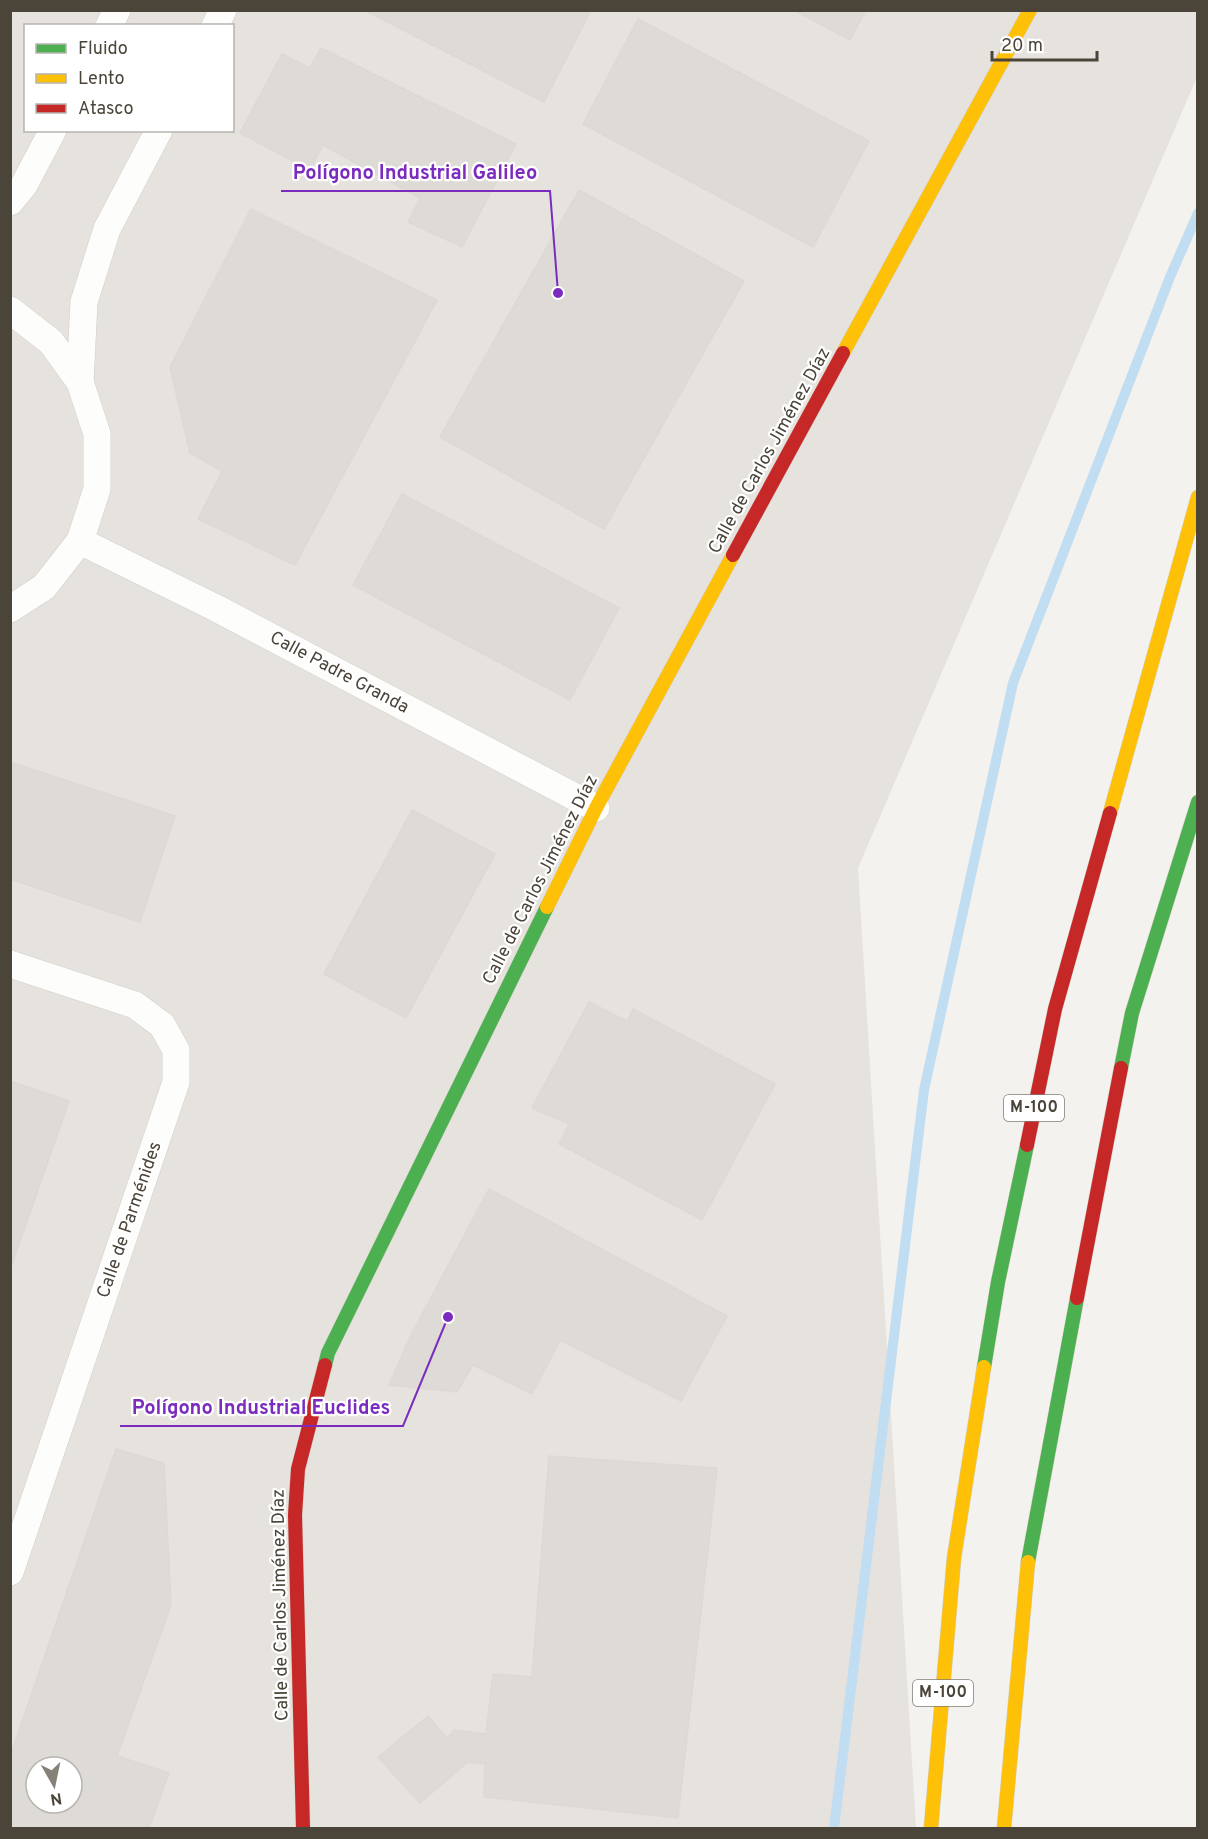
<svg xmlns="http://www.w3.org/2000/svg" width="1208" height="1839" viewBox="0 0 1208 1839" font-family="Overpass,sans-serif">
<style>
.industrial{fill:#e6e2de;fill-rule:evenodd}
.lines{fill:none;stroke-linecap:round;stroke-linejoin:round}
.stream{stroke:#c0ddf1;stroke-width:10}
.building{fill:#dedbd6;stroke:#dcd9d4;stroke-width:1.5;fill-rule:evenodd}
.street-casing{stroke:#d2d0cb;stroke-width:28}
.fast-casing{stroke:#d3cfc5;stroke-width:15}
.slow-casing{stroke:#d3cfc5;stroke-width:15}
.jam-casing{stroke:#d3cfc5;stroke-width:15}
.street{stroke:#fdfdfc;stroke-width:27}
.fast{stroke:#4caf50;stroke-width:14}
.slow{stroke:#ffc107;stroke-width:14}
.jam{stroke:#c62828;stroke-width:14}
.labels{text-anchor:middle;dominant-baseline:central;stroke-width:4.5;stroke-linejoin:round;paint-order:stroke}
.shield{fill:#fff;stroke:#817c74;stroke-width:1.5}
.shield-label{font-size:16px;font-weight:bold;fill:#4b4439}
.street-label{font-size:18px;fill:#4b4439;stroke:#fff}
.leader{fill:none;stroke:#7b2cbf;stroke-width:2}
.callout-dot{fill:#7b2cbf;stroke:#fff;stroke-width:2}
.callout-label{font-size:20px;text-anchor:middle;font-weight:bold;fill:#7b2cbf;stroke:#fff;stroke-width:4.5;stroke-linejoin:round;paint-order:stroke}
</style>
<rect width="100%" height="100%" fill="#f4f2ee"/>
<!-- industrial -->
<path class="industrial" d="M 11,11 L 1197,11 L 1197,77 L 858,868 L 916,1828 L 11,1828 ZM 26,26 L 232,26 L 232,130 L 26,130 ZM 36,1767 L 72,1767 L 72,1803 L 36,1803 Z"/>
<g class="lines">
<!-- stream -->
<polyline class="stream" points="834,1828 924,1090 1013,683 1170,277 1198,213"/>
</g>
<!-- building -->
<g class="building">
<polygon points="364,10 591,10 544,102"/>
<polygon points="794,10 866,10 850,40"/>
<polygon points="638,19 869,141 813,247 583,124"/>
<polygon points="321,48 516,144 462,247 408,222 420,198 323,145 310,170 240,133 282,54 310,68"/>
<polygon points="579,190 744,281 604,529 440,437"/>
<polygon points="251,209 437,300 295,565 198,519 222,471 190,453 170,367"/>
<polygon points="402,494 619,608 570,700 353,585"/>
<polygon points="10,762 175,816 140,922 10,879"/>
<polygon points="412,810 495,854 406,1018 324,974"/>
<polygon points="589,1002 627,1021 633,1009 775,1084 702,1220 559,1144 569,1124 532,1108"/>
<polygon points="10,1081 69,1101 10,1270"/>
<polygon points="489,1189 727,1316 681,1401 560,1340 532,1394 473,1365 457,1392 389,1385 411,1335"/>
<path d="M 116,1449 L 164,1463 L 171,1605 L 117,1756 L 169,1773 L 149,1828 L 10,1828 L 10,1757 ZM 36,1767 L 72,1767 L 72,1803 L 36,1803 Z"/>
<polygon points="549,1456 717,1468 678,1818 484,1797 485,1764 468,1762 420,1803 378,1757 428,1716 447,1738 454,1730 486,1734 493,1674 532,1677"/>
</g>
<g class="lines">
<!-- street casing -->
<g class="street-casing">
<g id="street">
<polyline points="109,26 117,10"/>
<polyline points="215,26 223,10"/>
<polyline points="10,202 24,185 53,130"/>
<polyline points="10,310 51,342 80,382 97,434 97,489 80,541 44,587 10,609"/>
<polyline points="80,382 84,302 107,229 159,130"/>
<polyline points="80,541 216,608 596,808"/>
<polyline points="10,964 135,1005 162,1025 176,1050 176,1082 10,1572"/>
</g>
</g>
<!-- fast casing -->
<g class="fast-casing">
<g id="fast">
<polyline points="1121,1068 1132,1013 1198,802"/>
<polyline points="325,1365 328,1353 547,907"/>
<polyline points="984,1367 998,1282 1027,1145"/>
<polyline points="1028,1562 1077,1298"/>
</g>
</g>
<!-- slow casing -->
<g class="slow-casing">
<g id="slow">
<polyline points="843,353 1030,10"/>
<polyline points="1110,813 1198,497"/>
<polyline points="547,907 596,808 733,555"/>
<polyline points="931,1828 954,1558 984,1367"/>
<polyline points="1004,1828 1028,1562"/>
</g>
</g>
<!-- jam casing -->
<g class="jam-casing">
<g id="jam">
<polyline points="733,555 843,353"/>
<polyline points="1027,1145 1055,1009 1110,813"/>
<polyline points="1077,1298 1121,1068"/>
<polyline points="303,1828 295,1515 298,1469 325,1365"/>
</g>
</g>
<!-- street -->
<use href="#street" class="street"/>
<!-- fast -->
<use href="#fast" class="fast"/>
<!-- slow -->
<use href="#slow" class="slow"/>
<!-- jam -->
<use href="#jam" class="jam"/>
</g>
<g class="labels">
<!-- shield labels -->
<g class="shield">
<rect x="1004" y="1095" width="60" height="26" rx="4.5"/>
<rect x="913" y="1680" width="60" height="26" rx="4.5"/>
</g>
<g class="shield-label">
<text x="1034" y="1108">M-100</text>
<text x="943" y="1693">M-100</text>
</g>
<!-- street labels -->
<g class="street-label">
<text transform="translate(770 451) rotate(-61)">Calle de Carlos Jiménez Díaz</text>
<text transform="translate(339 673) rotate(28)">Calle Padre Granda</text>
<text transform="translate(541 880) rotate(-63)">Calle de Carlos Jiménez Díaz</text>
<text transform="translate(130 1220) rotate(-71)">Calle de Parménides</text>
<text transform="translate(281 1605) rotate(-91)">Calle de Carlos Jiménez Díaz</text>
</g>
</g>
<!-- callouts -->
<path class="leader" d="M558 293L550 191H281M448 1317L403 1426H120"/>
<g class="callout-dot">
<circle cx="558" cy="293" r="6"/>
<circle cx="448" cy="1317" r="6"/>
</g>
<g class="callout-label">
<text x="415" y="179">Polígono Industrial Galileo</text>
<text x="261" y="1414">Polígono Industrial Euclides</text>
</g>
<!-- border -->
<rect width="1208" height="1839" fill="none" stroke="#4b4439" stroke-width="24"/>
<!-- legend -->
<rect x="24" y="24" width="210" height="108" fill="#ffffff" stroke="#b7b4b0" stroke-width="1.5"/>
<rect x="36" y="44" width="30" height="9" fill="#4caf50" stroke="#b7b4b0" stroke-width="1.5"/>
<text x="78" y="54" font-size="18" fill="#4b4439">Fluido</text>
<rect x="36" y="74" width="30" height="9" fill="#ffc107" stroke="#b7b4b0" stroke-width="1.5"/>
<text x="78" y="84" font-size="18" fill="#4b4439">Lento</text>
<rect x="36" y="104" width="30" height="9" fill="#c62828" stroke="#b7b4b0" stroke-width="1.5"/>
<text x="78" y="114" font-size="18" fill="#4b4439">Atasco</text>
<!-- north arrow -->
<g transform="translate(54 1785) rotate(171)"><circle r="28" fill="#ffffff" stroke="#b7b4b0" stroke-width="1.5"/>
<path d="M0-4.5L10 22L0 15L-10 22Z" fill="#868178"/>
<text y="-9" font-size="16" font-weight="bold" text-anchor="middle" fill="#4b4439">N</text>
</g>
<!-- scale -->
<path d="M992 51v9h105v-9" fill="none" stroke="#4b4439" stroke-width="3"/>
<text x="1001" y="51" font-size="18" fill="#4b4439" stroke="#ffffff" stroke-width="4.5" paint-order="stroke">20 m</text>
</svg>
